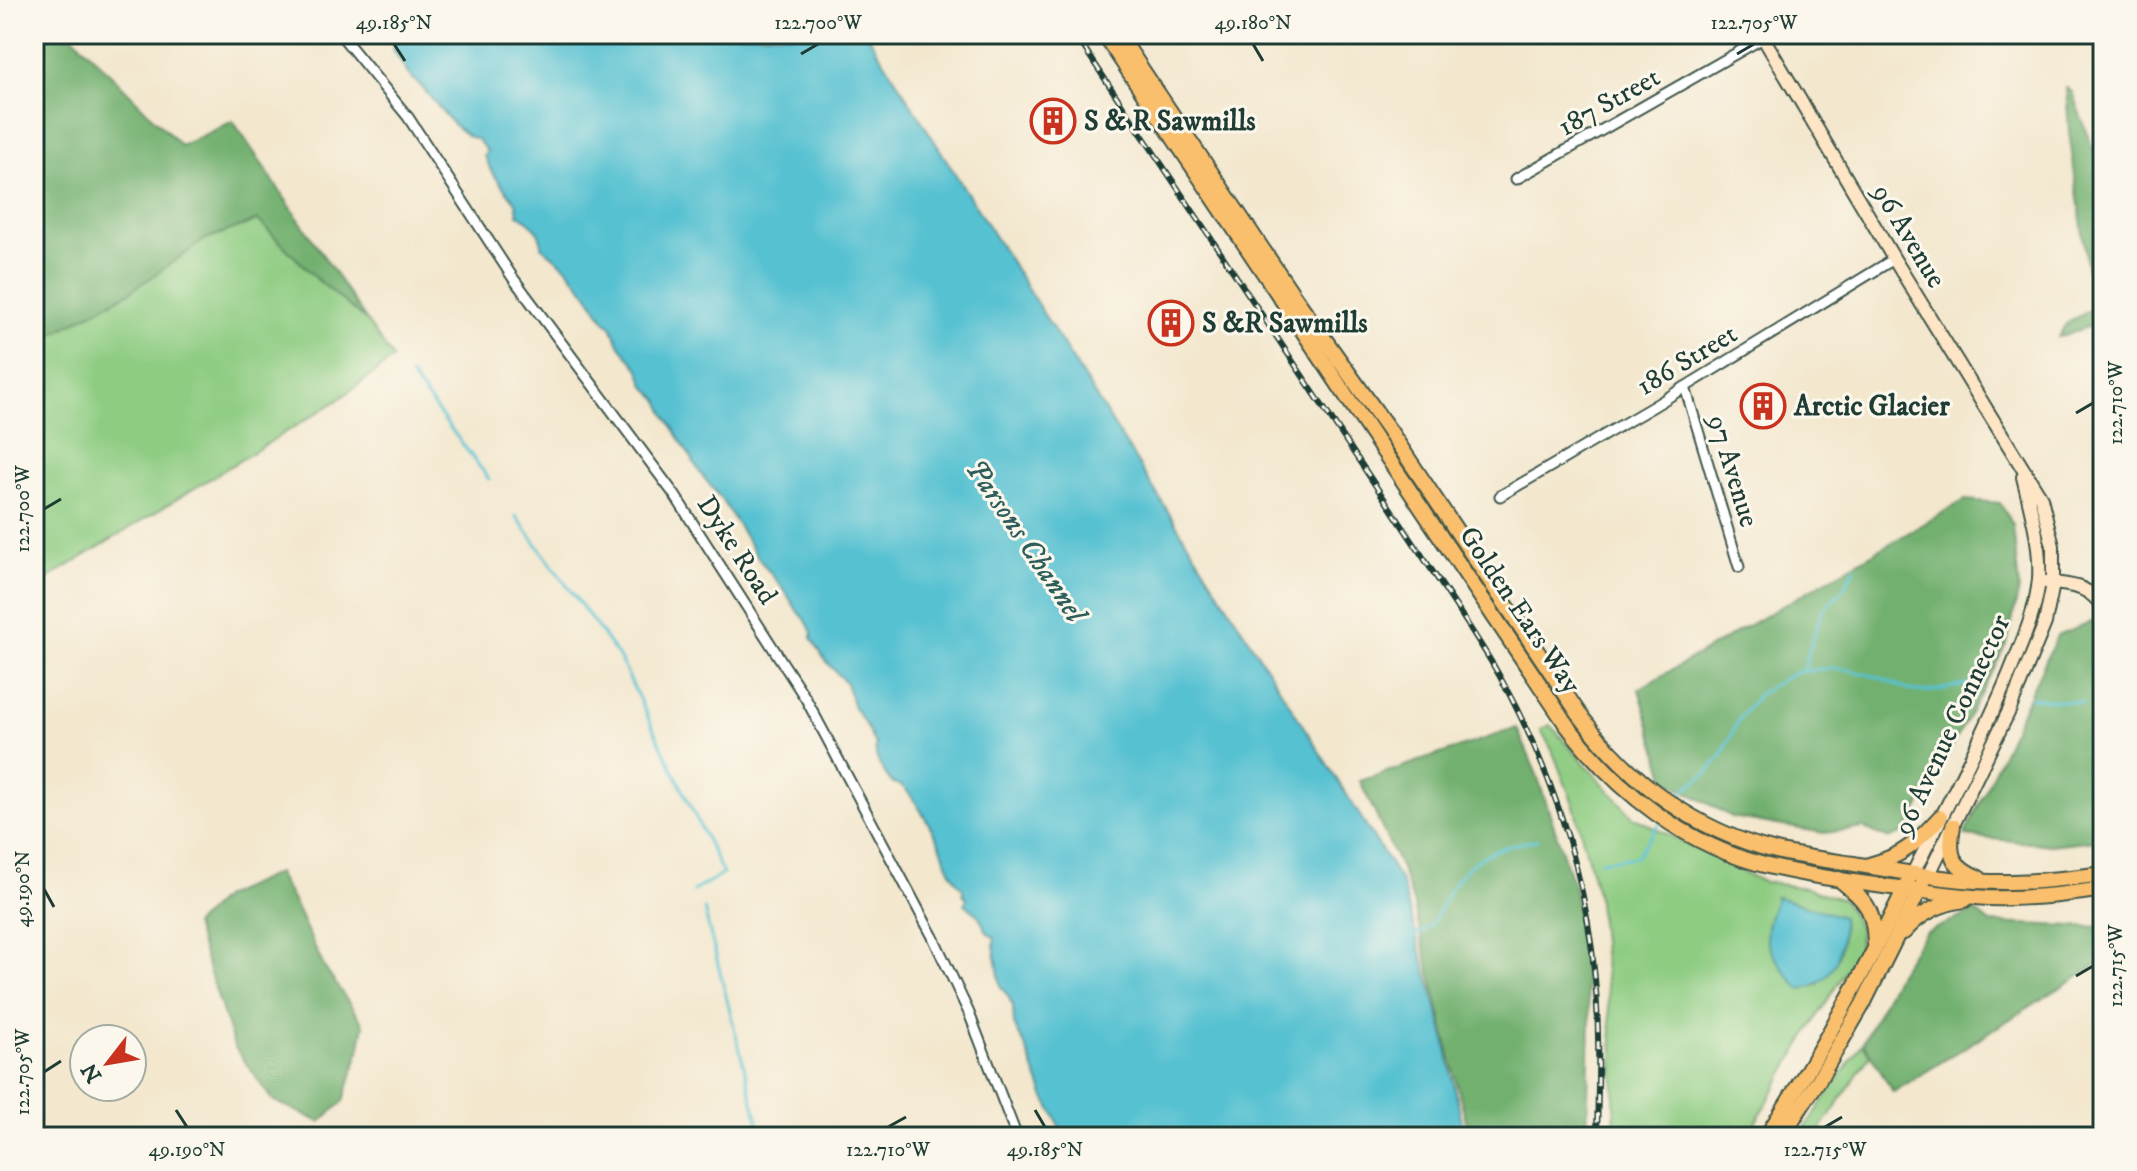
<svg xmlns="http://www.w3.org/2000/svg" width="2137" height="1171" viewBox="0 0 2137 1171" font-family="'IM FELL DW Pica',serif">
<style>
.green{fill:#8ecc82;stroke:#56845b;stroke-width:2;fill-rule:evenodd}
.forest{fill:#72b070;stroke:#487652;stroke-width:2}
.water{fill:#56c1d1;stroke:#3a7f82;stroke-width:2}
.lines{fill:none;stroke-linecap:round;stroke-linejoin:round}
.stream{stroke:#56c1d1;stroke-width:3}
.street-casing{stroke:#3f564b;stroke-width:13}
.secondary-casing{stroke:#3f564b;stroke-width:16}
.primary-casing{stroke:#3f564b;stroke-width:18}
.street{stroke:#fff;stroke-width:9}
.secondary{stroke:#fde5c5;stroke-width:12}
.primary{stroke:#f9bf6d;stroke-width:14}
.rail-casing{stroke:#1f3d34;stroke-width:6}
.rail{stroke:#fbf7ec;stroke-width:3;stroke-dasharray:9;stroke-linecap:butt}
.ticks{fill:none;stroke:#1f3d34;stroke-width:3}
.labels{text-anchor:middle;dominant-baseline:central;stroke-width:6;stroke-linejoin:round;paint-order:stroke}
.street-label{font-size:28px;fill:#1f3d34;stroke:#fbf7ec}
.poi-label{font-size:28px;font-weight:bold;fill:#1f3d34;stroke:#fbf7ec;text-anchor:start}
.water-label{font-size:30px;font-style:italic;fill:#2d5e5b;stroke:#fbf7ec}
.neatline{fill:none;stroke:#1f3d34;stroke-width:3}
.ticks-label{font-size:20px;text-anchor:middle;fill:#1f3d34}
</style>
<rect width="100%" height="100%" fill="#fbf7ec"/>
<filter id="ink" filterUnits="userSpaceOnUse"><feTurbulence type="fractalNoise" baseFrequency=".0125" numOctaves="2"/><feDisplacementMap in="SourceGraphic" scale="16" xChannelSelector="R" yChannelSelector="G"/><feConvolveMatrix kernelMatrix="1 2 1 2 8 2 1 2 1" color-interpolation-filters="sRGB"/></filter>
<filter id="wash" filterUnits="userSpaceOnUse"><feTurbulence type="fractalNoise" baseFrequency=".006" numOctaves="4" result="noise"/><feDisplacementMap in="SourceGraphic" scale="32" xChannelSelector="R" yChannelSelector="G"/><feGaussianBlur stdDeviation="1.8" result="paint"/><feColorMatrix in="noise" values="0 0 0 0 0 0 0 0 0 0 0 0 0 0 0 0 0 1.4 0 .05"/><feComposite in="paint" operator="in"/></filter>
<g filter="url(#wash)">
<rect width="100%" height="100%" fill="#f3e7ce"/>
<!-- green -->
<g class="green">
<polygon points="258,220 318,280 367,321 393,359 338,400 34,587 34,344 130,292 206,239"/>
<polygon points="1317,338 1377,422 1592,740 1590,742 1569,718 1315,340"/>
<path d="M 1550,725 L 1633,817 L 1763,882 L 1806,888 L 1844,900 L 1860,930 L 1858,951 L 1814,1022 L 1747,1137 L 1615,1137 L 1613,1050 L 1597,893 L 1574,806 L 1552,750 L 1541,730 ZM 1776,897 L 1842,918 C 1844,948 1839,962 1818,984 Z"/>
<polygon points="1862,1044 1870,1055 1816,1137 1799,1137"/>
</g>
<!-- forest -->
<g class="forest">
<polygon points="34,34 71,34 181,146 233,121 367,321 318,280 258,220 206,239 130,292 34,344"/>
<polygon points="2066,87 2072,92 2094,153 2103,164 2103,322 2058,337 2066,324 2093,308 2069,132"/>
<polygon points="1965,500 2000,503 2013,525 2019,589 2007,644 1906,832 1889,839 1864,828 1824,833 1732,817 1666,780 1639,689"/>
<polygon points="2094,621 2103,638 2103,839 2050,845 1964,836 2057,636"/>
<polygon points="1517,728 1537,775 1574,887 1590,1018 1587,1137 1470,1137 1413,902 1402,871 1360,781"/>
<polygon points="277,873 295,905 324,967 364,1025 359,1052 343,1102 320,1122 272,1100 234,1046 194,925 223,897"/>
<polygon points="1975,911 1990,923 2103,927 2103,961 1893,1092 1863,1042 1898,973 1925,933"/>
</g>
<!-- water -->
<g class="water">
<path d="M 391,34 L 867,34 L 1401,881 L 1443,1030 L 1465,1137 L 1063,1137 L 1055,1116 L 1045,1098 L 1024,1043 L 1018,1034 L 1014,1024 L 1013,1006 L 1008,996 L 1001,987 L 994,945 L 995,938 L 988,933 L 977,914 L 965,904 L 967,898 L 963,894 L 963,888 C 951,878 946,859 940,845 C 934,832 913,795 903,787 C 899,784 897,784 892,783 C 883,771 873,758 876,744 L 873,741 L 867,727 L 854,707 L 846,683 L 825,660 L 812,639 L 812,632 L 805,619 L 796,609 L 785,591 L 758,558 L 723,501 L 700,473 L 665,414 L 659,400 L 645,386 L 639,369 L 620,346 L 611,326 L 605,321 L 587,293 L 566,267 L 541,246 C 543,232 529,221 518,214 L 516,203 L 493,174 L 484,156 L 487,151 L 478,140 L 468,136 L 453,124 L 420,85 L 409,75 L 394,51 Z"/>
<path d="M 1777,897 L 1842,917 C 1844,949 1836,984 1800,989 C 1791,980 1770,953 1767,941 C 1764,927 1772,909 1777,897 Z"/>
</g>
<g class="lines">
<!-- stream -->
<g class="stream">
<polyline points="410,375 489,479"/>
<polyline points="516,516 619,657 723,874 693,891"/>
<polyline points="1804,671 1807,656 1822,611 1845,587 1855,568"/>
<polyline points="2030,698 2083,703"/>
<polyline points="1676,801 1683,791 1708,772 1721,757 1739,719 1760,693 1795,672 1831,668 1850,670 1881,678 1908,690 1927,692 1976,683"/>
<polyline points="1601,861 1636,857 1660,823"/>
<polyline points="704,909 762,1137"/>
<path d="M 1416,935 C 1435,927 1437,914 1446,897 C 1467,857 1495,847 1537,840"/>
</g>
</g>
</g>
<g filter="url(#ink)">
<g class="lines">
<!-- street casing -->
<g class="street-casing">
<g id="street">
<polyline points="340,34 408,117 513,278 674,494 806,699 933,937 969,1013 1017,1137"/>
<polyline points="1516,179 1763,38"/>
<polyline points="1685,387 1739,567"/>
<polyline points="1500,496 1654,406 1894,259"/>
</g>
</g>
<!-- secondary casing -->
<g class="secondary-casing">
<g id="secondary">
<polyline points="1761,34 1894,259 2041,498 2053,546 2053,584 2045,623 2009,711 1928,876"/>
<path d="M 2046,582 C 2072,586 2087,584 2103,607"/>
<path d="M 1912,875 C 1946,808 1981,741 2010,672 C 2022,642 2036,612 2039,579 C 2041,544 2031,510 2023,477"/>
</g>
</g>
<!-- primary casing -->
<g class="primary-casing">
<g id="primary">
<path d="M 1104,34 L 1566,724 C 1617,792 1687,847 1772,867 C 1811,876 1852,882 1891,887 C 1923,891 1956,896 1988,898 C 2027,899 2065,895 2103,889"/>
<path d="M 1118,34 L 1293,295 L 1389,430 L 1579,714 C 1628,780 1695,831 1776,851 C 1805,858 1836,861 1866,866 C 1914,874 1963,883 2012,882 C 2042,882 2073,878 2103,874"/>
<path d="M 1953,826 C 1948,855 1951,866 1979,878"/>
<path d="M 1869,865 C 1904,856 1916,843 1940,817"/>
<path d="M 1839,879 C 1866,901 1874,908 1875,944"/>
<path d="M 1904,932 C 1920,913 1940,903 1965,900"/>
<path d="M 1766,1137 C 1819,1055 1866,970 1908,882"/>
<polyline points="1781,1137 1818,1081 1863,1004 1923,883"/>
</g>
</g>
<!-- street -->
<use href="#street" class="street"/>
<!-- secondary -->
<use href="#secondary" class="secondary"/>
<!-- primary -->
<use href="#primary" class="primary"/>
<!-- rail casing -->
<g class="rail-casing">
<path id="rail" d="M 1075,34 L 1447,593 C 1465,620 1483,647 1499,675 C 1551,769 1586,872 1595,979 C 1600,1032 1598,1084 1597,1137"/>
</g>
<!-- rail -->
<use href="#rail" class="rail"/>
</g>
</g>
<!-- ticks -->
<path class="ticks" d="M 394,44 L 405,61M 1253,44 L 1263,61M 801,54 L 818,44M 1737,54 L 1754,44M 2076,413 L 2093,403M 44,509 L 61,499M 44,889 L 54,907M 2076,976 L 2093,966M 44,1072 L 61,1061M 176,1110 L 187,1127M 1035,1110 L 1045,1127M 888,1127 L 906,1117M 1825,1127 L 1842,1117"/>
<!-- icons -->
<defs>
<g id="building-ring" transform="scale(2.3)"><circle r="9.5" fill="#fbf7ec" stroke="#c8321e" stroke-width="1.5"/><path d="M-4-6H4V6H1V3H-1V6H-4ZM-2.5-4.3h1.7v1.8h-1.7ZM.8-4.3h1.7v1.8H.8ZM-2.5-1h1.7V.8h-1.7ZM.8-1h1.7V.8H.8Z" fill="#c8321e"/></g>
</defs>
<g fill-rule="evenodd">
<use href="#building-ring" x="1053" y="121"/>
<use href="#building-ring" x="1171" y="323"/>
<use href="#building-ring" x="1763" y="406"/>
</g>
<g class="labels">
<!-- street labels -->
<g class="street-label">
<text transform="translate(1609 102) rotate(-29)">187 Street</text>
<text transform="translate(1909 236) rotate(59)">96 Avenue</text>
<text transform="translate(1687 360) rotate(-31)">186 Street</text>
<text transform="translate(1733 471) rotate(73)">97 Avenue</text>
<text transform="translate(737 550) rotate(57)">Dyke Road</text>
<text transform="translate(1520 610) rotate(56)">Golden Ears Way</text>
<text transform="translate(1952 725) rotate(-65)">96 Avenue Connector</text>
</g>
<!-- poi labels -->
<g class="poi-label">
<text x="1084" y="121">S &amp; R Sawmills</text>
<text x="1202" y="323">S &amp;R Sawmills</text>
<text x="1794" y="406">Arctic Glacier</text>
</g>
<!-- water labels -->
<g class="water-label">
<text transform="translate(1025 541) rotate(56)">Parsons Channel</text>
</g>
</g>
<!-- margin -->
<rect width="2137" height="1171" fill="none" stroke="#fbf7ec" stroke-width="88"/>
<!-- north arrow -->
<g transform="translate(108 1063) rotate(239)"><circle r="38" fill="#fbf7ec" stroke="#a3ada2" stroke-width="2"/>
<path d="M0-6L14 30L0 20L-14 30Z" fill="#c8321e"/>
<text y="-12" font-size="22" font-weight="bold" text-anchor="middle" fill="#1f3d34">N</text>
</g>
<rect x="44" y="44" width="2049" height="1083" class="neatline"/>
<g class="ticks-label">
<text x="394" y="29">49.185°N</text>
<text x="818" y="29">122.700°W</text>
<text x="1253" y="29">49.180°N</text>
<text x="1754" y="29">122.705°W</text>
<text transform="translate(2115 403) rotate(-90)" y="7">122.710°W</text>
<text transform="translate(22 509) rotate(-90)" y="7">122.700°W</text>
<text transform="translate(22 889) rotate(-90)" y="7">49.190°N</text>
<text transform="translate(2115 966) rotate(-90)" y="7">122.715°W</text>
<text transform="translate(22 1072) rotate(-90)" y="7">122.705°W</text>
<text x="187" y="1156">49.190°N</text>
<text x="888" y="1156">122.710°W</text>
<text x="1045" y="1156">49.185°N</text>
<text x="1825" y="1156">122.715°W</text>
</g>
</svg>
